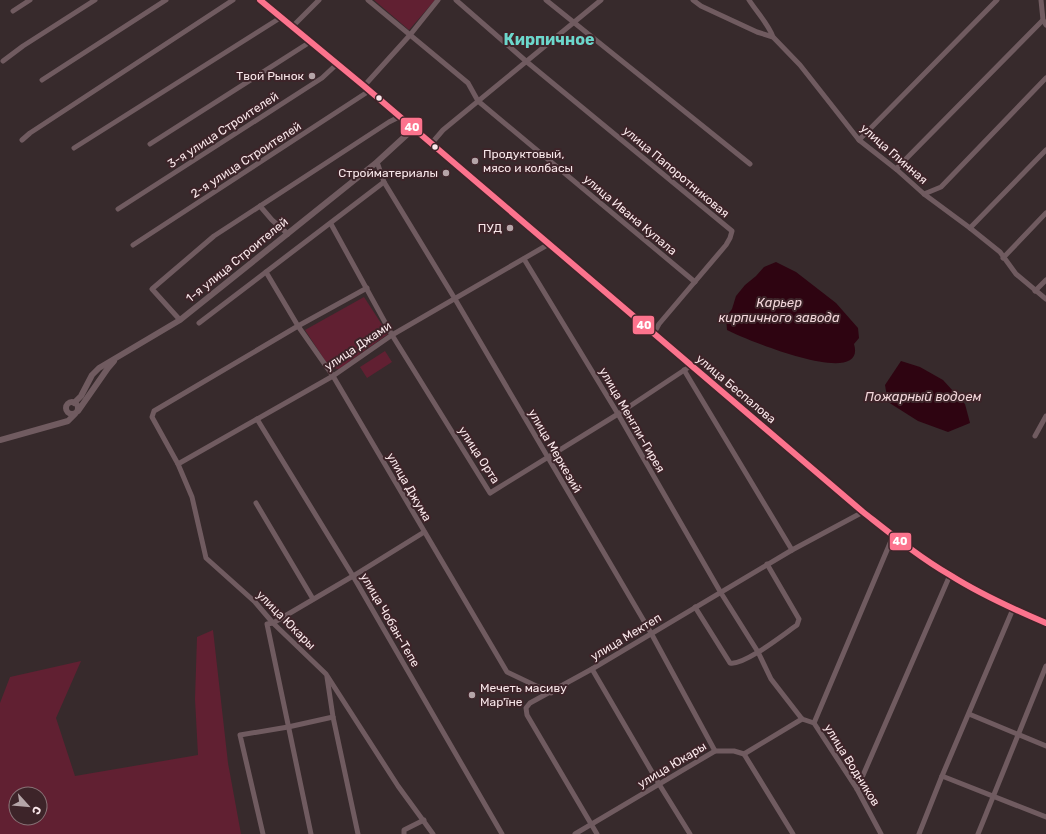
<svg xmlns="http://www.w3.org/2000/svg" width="1046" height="834" viewBox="0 0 1046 834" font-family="Rubik,sans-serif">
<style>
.green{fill:#612032;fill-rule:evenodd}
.water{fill:#2e0411}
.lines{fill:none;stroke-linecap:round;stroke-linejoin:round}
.minor{stroke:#705b60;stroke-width:5}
.tertiary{stroke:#705b60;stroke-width:6}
.secondary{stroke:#735d62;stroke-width:7}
.bus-1-casing{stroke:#3d2429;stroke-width:9}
.bus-1{stroke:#fc738d;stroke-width:6}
.poi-dot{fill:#b5a5a8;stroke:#3d2429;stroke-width:1.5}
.bus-dot{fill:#f9e7ea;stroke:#3d2429;stroke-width:1.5}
.labels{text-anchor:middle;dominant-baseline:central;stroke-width:4;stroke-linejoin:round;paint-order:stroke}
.poi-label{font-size:12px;fill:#f9e7ea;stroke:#3d2429;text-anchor:end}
.street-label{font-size:12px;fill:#f9e7ea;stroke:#3d2429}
.water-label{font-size:13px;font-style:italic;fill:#f2d6da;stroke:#3d2429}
.district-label{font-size:16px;font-weight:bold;fill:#6cd7cc;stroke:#3d2429}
.line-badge{stroke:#3d2429;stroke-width:1.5}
.badge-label{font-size:11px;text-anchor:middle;font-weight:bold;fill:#fff}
</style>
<rect width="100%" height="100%" fill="#372a2c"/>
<!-- green -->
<g class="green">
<polygon points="374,0 435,0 409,30"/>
<polygon points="364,297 388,334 339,369 330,368 305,330"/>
<polygon points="385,351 392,362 367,378 360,367"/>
<path d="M 213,630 L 228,763 L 241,834 L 0,834 L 0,703 L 10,677 L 81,661 L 56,718 L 75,776 L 198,755 L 195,699 L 197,637 ZM 16,794 L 40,794 L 40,818 L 16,818 Z"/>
</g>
<!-- water -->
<g class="water">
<path d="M 776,262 L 796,272 L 836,303 L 858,328 L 859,338 L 854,344 C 868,391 742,338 727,330 L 726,317 L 732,309 L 736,296 L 745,285 L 756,276 L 764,267 Z"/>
<polygon points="901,361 920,367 943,380 965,404 970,423 948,432 918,421 888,402 885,385"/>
</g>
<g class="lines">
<!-- minor -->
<g class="minor">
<polyline points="368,0 468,83 478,101 695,282"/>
<polyline points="456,0 527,62 732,231 730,238 726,245 659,324 654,333"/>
<polyline points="546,0 750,164"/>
<polyline points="693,0 701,6 757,32 773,37 800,65 859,140 896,169 924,194 970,228 1000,252 1016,274 1046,299"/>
<path d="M 749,0 C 756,11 769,25 773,37"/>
<polyline points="1041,0 1043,20 1046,25"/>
<polyline points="13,11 30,0"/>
<polyline points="292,27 319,0"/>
<polyline points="3,61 23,46 95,0"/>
<polyline points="42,80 166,0"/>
<polyline points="364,86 410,35 438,0"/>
<polyline points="22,140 30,133 233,0"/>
<polyline points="859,140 997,0"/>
<polyline points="150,144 310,42"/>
<polyline points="431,144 443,130 601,0"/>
<polyline points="74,148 280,18"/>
<polyline points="377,162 384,182 455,299 651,633 715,751"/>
<polyline points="896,169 1043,20"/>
<polyline points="924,194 941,187 1046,78"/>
<polyline points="260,206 272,220 288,234"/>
<polyline points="118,209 322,78 337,64"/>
<polyline points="331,224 392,335 490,493 618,414 692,365"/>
<polyline points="970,228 1046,150"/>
<polyline points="133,245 369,91"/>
<polyline points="1003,258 1046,213"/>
<polyline points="524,259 618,414 721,593 758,652 771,679 802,719 814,723 857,789 881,834"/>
<polyline points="266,272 298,326 333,376 507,672 551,693"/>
<polyline points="367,288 298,326 154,411 152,417 178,464 192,497 206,558 255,602 273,623 326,674 398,786 433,834"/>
<polyline points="1035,291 1046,280"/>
<polyline points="180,320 152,289 214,236 389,122 399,117"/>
<polyline points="199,323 384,182"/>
<polyline points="684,370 792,550"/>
<polyline points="257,419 353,576 502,834"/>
<polyline points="1035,436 1046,416"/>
<polyline points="178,464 333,376 392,335 549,244"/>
<polyline points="256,503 313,599"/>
<path d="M 695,607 L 730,663 C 744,666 784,634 797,625 L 799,619 L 767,564"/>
<polyline points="592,669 659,784 690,834"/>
<polyline points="327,677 333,717 358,834"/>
<polyline points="969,714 1046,746"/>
<polyline points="814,723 893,536"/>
<polyline points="744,754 793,834"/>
<polyline points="942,776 1046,817"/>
<polyline points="857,789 950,575"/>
<polyline points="263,834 240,735 288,727 333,717"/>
<polyline points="311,834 267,624 273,623 353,576 424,532"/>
<polyline points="404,834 404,830 424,820"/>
<polyline points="575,834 715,751 734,751 744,754 802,719"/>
<polyline points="597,834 527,715 526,708 530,703 592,669 792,550 863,512"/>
<polyline points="919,834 942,776 1013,609"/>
<polyline points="978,834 1046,666"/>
</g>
<!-- tertiary -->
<g class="tertiary">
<circle cx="72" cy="408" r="6"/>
<polyline points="74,403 81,396 92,375 99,368 180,320 377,162 413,129"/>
<polyline points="78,411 108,368 114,361"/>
<polyline points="0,440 68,421 75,414"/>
</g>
<!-- secondary -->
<path class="secondary" d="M 260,0 L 364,86 L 863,512 C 891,534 919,557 950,575 C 980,594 1013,609 1046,623"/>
<!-- bus-1 casing -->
<g class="bus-1-casing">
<path id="bus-1" d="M 260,0 L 364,86 L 863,512 C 891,534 919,557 950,575 C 980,594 1013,609 1046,623"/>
</g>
<!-- bus-1 -->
<use href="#bus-1" class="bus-1"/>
</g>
<!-- markers -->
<g class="poi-dot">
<circle cx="312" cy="76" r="4"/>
<circle cx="475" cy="161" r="4"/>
<circle cx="446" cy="173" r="4"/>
<circle cx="510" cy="228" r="4"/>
<circle cx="472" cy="695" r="4"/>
</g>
<g class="bus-dot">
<circle cx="379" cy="98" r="3.5"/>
<circle cx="435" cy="147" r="3.5"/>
</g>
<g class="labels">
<!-- poi labels -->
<g class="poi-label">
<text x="304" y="76">Твой Рынок</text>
<text x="483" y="154" text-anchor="start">Продуктовый,<tspan x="483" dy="14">мясо и колбасы</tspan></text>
<text x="438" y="173">Стройматериалы</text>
<text x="502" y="228">ПУД</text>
<text x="480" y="688" text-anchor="start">Мечеть масиву<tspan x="480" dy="14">Мар'їне</tspan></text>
</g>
<!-- street labels -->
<g class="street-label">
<text transform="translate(223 130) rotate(-33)">3-я улица Строителей</text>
<text transform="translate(894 154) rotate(41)">улица Глинная</text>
<text transform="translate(246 160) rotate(-33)">2-я улица Строителей</text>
<text transform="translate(676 172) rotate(40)">улица Папоротниковая</text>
<text transform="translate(630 215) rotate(40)">улица Ивана Купала</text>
<text transform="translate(237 260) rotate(-39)">1-я улица Строителей</text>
<text transform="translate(358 346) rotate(-34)">улица Джами</text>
<text transform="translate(736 389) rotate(40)">улица Беспалова</text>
<text transform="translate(632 420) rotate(60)">улица Менгли-Гирея</text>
<text transform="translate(555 451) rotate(60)">улица Меркезий</text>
<text transform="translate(479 455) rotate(57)">улица Орта</text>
<text transform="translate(409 487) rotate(60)">улица Джума</text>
<text transform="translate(286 620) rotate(45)">улица Юкары</text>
<text transform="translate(390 620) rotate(60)">улица Чобан-Тепе</text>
<text transform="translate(626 637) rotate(-31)">улица Мектеп</text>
<text transform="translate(672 765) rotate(-31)">улица Юкары</text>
<text transform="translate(852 765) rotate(58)">улица Водников</text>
</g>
<!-- water labels -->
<g class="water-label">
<text x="779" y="302">Карьер<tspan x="779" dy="15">кирпичного завода</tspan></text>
<text x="923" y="396">Пожарный водоем</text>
</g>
<!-- district labels -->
<g class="district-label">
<text x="549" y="39">Кирпичное</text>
</g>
</g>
<g class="line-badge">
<rect x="400" y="117" width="23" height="19" rx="4" fill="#fc738d"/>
<rect x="632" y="315" width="23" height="20" rx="4" fill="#fc738d"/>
<rect x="889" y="532" width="23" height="19" rx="4" fill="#fc738d"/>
</g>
<g class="badge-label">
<text x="412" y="131">40</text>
<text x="644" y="329">40</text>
<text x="900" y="545">40</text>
</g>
<!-- north arrow -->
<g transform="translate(28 806) rotate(117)"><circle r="19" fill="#3d2429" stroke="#887276"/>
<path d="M0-3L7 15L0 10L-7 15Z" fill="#b5a5a8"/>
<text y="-6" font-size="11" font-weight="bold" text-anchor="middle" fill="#f9e7ea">С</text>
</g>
</svg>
